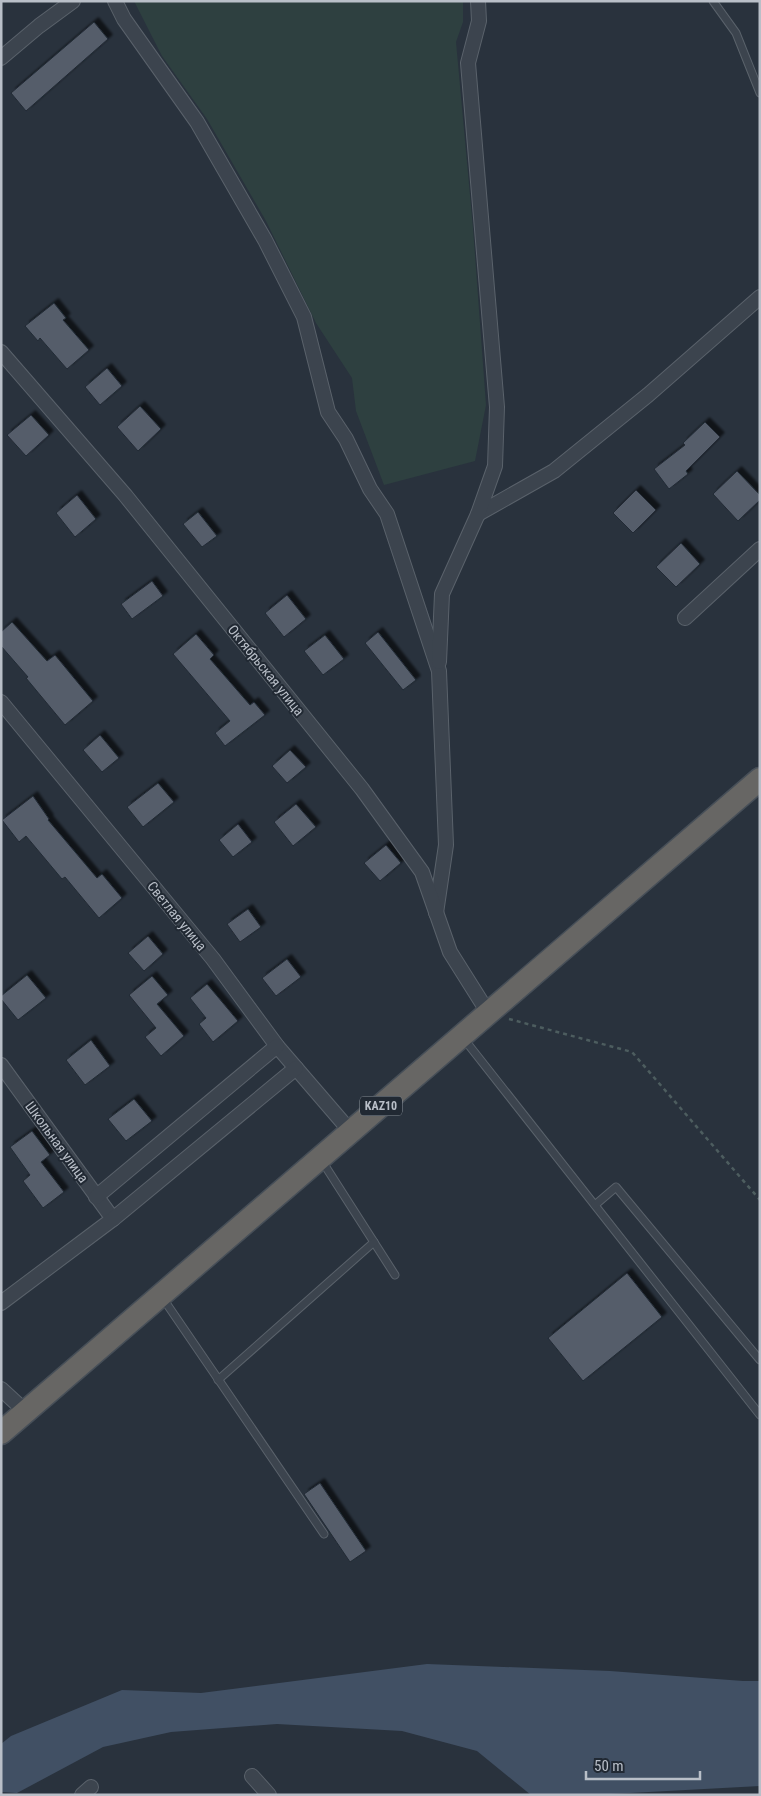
<svg xmlns="http://www.w3.org/2000/svg" width="761" height="1796" viewBox="0 0 761 1796" font-family="'Roboto Condensed',sans-serif">
<style>
.green{fill:#2e4040}
.water{fill:#415064}
.building{fill:#545d6b;stroke:#232b35;filter:url(#shadow)}
.lines{fill:none;stroke-linecap:round;stroke-linejoin:round}
.service-casing{stroke:#5a626b;stroke-width:9}
.minor-casing{stroke:#5a626b;stroke-width:16}
.trunk-casing{stroke:#474f58;stroke-width:25}
.path{stroke:#4d5d5f;stroke-width:2.5;stroke-dasharray:4 4;stroke-linecap:butt}
.service{stroke:#3c444e;stroke-width:7}
.minor{stroke:#3c444e;stroke-width:14}
.trunk{stroke:#676664;stroke-width:22}
.labels{text-anchor:middle;dominant-baseline:central;stroke-width:4;stroke-linejoin:round;paint-order:stroke}
.shield{fill:#212933;stroke:#8b929b;stroke-width:1}
.shield-label{font-size:12px;font-weight:bold;fill:#b9bfc8}
.street-label{font-size:14px;fill:#b9bfc8;stroke:#212933}
</style>
<defs>
<filter id="shadow"><feDropShadow dx="4.5" dy="-4.5" stdDeviation="1" flood-color="#0009"/></filter>
</defs>
<rect width="100%" height="100%" fill="#29323d"/>
<!-- green -->
<polygon class="green" points="134,1 463,1 463,22 456,42 473,228 486,405 475,461 384,485 356,411 352,378 316,323 266,221 207,119 162,56"/>
<!-- water -->
<polygon class="water" points="427,1664 610,1671 743,1681 760,1681 760,1786 593,1795 531,1795 477,1751 402,1731 277,1724 171,1732 103,1747 17,1793 1,1792 1,1744 11,1736 122,1690 201,1693"/>
<!-- building -->
<g class="building">
<polygon points="94,22 108,39 26,111 11,93"/>
<polygon points="54,303 66,318 63,320 89,350 67,369 40,338 38,341 25,326"/>
<polygon points="107,368 122,386 100,405 85,387"/>
<polygon points="140,406 161,429 138,451 117,427"/>
<polygon points="31,415 49,435 26,456 7,435"/>
<polygon points="705,422 720,437 686,471 688,474 669,489 654,469 685,445 683,443"/>
<polygon points="737,471 760,495 760,500 738,521 713,494"/>
<polygon points="636,490 656,510 633,533 613,513"/>
<polygon points="77,495 96,519 75,537 56,513"/>
<polygon points="198,512 217,536 202,547 183,524"/>
<polygon points="681,543 700,564 676,587 656,567"/>
<polygon points="152,581 163,596 132,619 121,604"/>
<polygon points="287,595 306,619 284,637 265,613"/>
<polygon points="12,622 47,661 55,655 93,701 65,725 26,678 28,677 1,646 1,632"/>
<polygon points="378,632 416,680 403,690 365,643"/>
<polygon points="196,634 214,655 210,659 250,705 254,702 265,715 225,746 215,733 230,721 173,654"/>
<polygon points="325,635 344,659 323,675 304,651"/>
<polygon points="100,735 119,758 102,772 83,750"/>
<polygon points="290,750 306,767 287,783 272,766"/>
<polygon points="158,783 174,802 143,827 127,807"/>
<polygon points="33,796 49,819 48,820 97,878 102,874 122,898 99,918 65,877 62,879 26,836 19,842 2,820"/>
<polygon points="296,804 316,827 293,846 274,822"/>
<polygon points="238,824 252,842 233,857 219,840"/>
<polygon points="386,845 401,863 380,881 364,863"/>
<polygon points="248,909 261,927 240,942 227,924"/>
<polygon points="148,936 163,954 144,971 128,953"/>
<polygon points="287,959 301,977 276,996 262,978"/>
<polygon points="27,975 46,998 18,1020 1,999 1,996"/>
<polygon points="152,976 168,995 157,1004 184,1036 161,1056 145,1037 156,1028 129,995"/>
<polygon points="207,984 238,1021 213,1042 199,1024 206,1018 190,998"/>
<polygon points="91,1040 110,1066 85,1085 66,1060"/>
<polygon points="134,1099 152,1121 126,1141 108,1119"/>
<polygon points="32,1131 50,1155 41,1162 64,1192 43,1208 23,1181 30,1175 10,1147"/>
<polygon points="627,1273 662,1317 583,1381 548,1338"/>
<polygon points="320,1483 366,1551 350,1562 304,1494"/>
</g>
<g class="lines">
<!-- service casing -->
<g class="service-casing">
<g id="service">
<polyline points="713,1 736,33 760,93"/>
<polyline points="464,1039 760,1415"/>
<polyline points="322,1161 395,1275"/>
<polyline points="595,1205 616,1187 760,1360"/>
<polyline points="162,1297 324,1534"/>
<polyline points="218,1380 374,1242"/>
</g>
</g>
<!-- minor casing -->
<g class="minor-casing">
<g id="minor">
<polyline points="115,1 124,19 197,122 265,240 304,317 328,412 346,439 370,489 387,514 439,671 446,845 436,913"/>
<polyline points="1,58 39,26 73,1"/>
<polyline points="1,352 125,495 362,789 422,872 450,952 489,1014"/>
<polyline points="478,514 554,471 648,395 760,297"/>
<polyline points="685,618 760,549"/>
<polyline points="439,662 442,594 478,514 495,466 497,407 468,63 479,21 478,1"/>
<polyline points="1,702 213,959 277,1046 351,1132"/>
<polyline points="1,1065 113,1219"/>
<polyline points="96,1197 277,1046"/>
<polyline points="1,1303 113,1219 296,1068"/>
<polyline points="1,1389 26,1412"/>
<polyline points="252,1776 269,1795"/>
<polyline points="82,1795 91,1787"/>
</g>
</g>
<!-- trunk casing -->
<g class="trunk-casing">
<polyline id="trunk" points="1,1433 760,779"/>
</g>
<!-- path -->
<polyline class="path" points="509,1019 632,1052 760,1200"/>
<!-- service -->
<use href="#service" class="service"/>
<!-- minor -->
<use href="#minor" class="minor"/>
<!-- trunk -->
<use href="#trunk" class="trunk"/>
</g>
<g class="labels">
<!-- shield labels -->
<rect class="shield" x="360" y="1096.5" width="42" height="19" rx="4"/>
<g class="shield-label">
<text x="381" y="1106">KAZ10</text>
</g>
<!-- street labels -->
<g class="street-label">
<text transform="translate(266 670) rotate(51)">Октябрьская улица</text>
<text transform="translate(177 916) rotate(51)">Светлая улица</text>
<text transform="translate(57 1142) rotate(54)">Школьная улица</text>
</g>
</g>
<!-- border -->
<rect width="761" height="1796" fill="none" stroke="#b9bfc8" stroke-width="5"/>
<!-- scale -->
<path d="M586 1771v8h114v-8" fill="none" stroke="#b9bfc8" stroke-width="2.5"/>
<text x="594" y="1771" font-size="15" fill="#b9bfc8" stroke="#212933" stroke-width="4" paint-order="stroke">50 m</text>
</svg>
